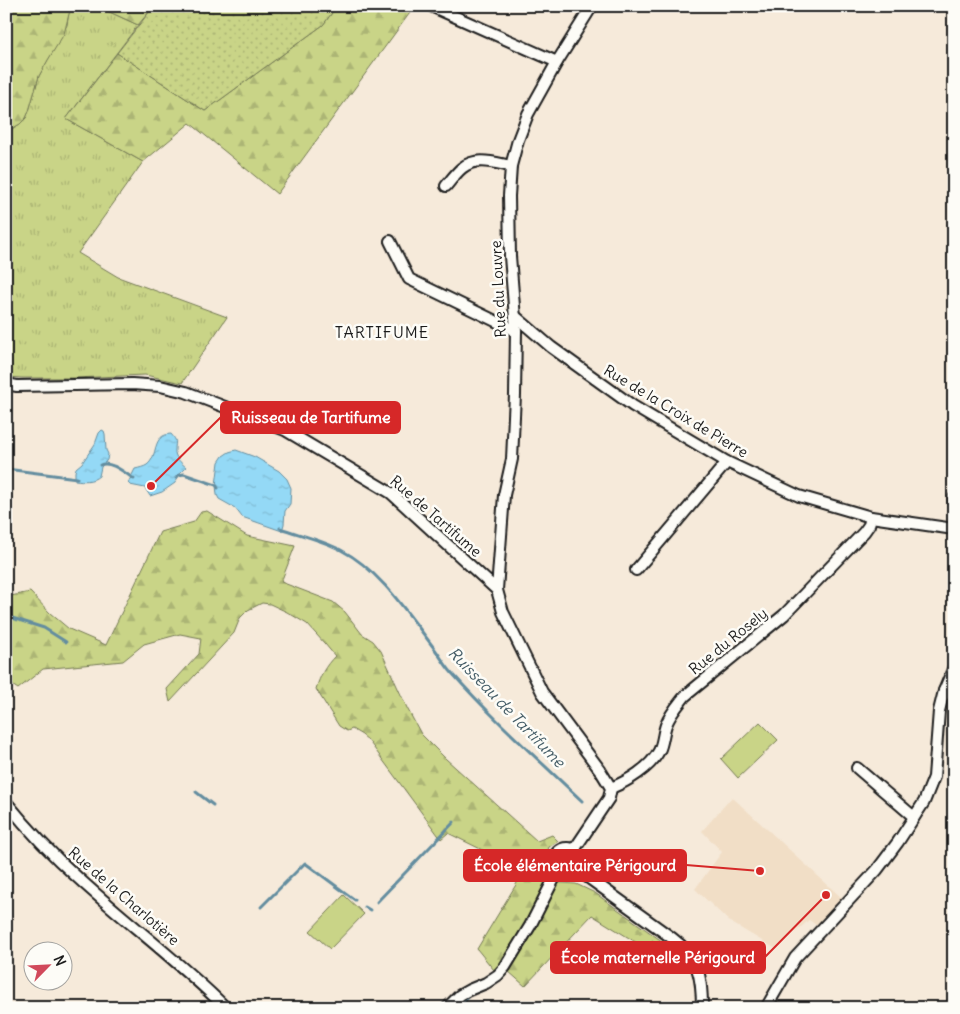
<svg xmlns="http://www.w3.org/2000/svg" width="960" height="1014" viewBox="0 0 960 1014" font-family="Delius,sans-serif">
<style>
.built{fill:#f1dec6}
.grass{fill:url(#grass-tufts);stroke:#727852}
.forest{fill:url(#forest-firs);stroke:#727852}
.park{fill:url(#park-dots);stroke:#727852}
.pitch{fill:#c9d487;stroke:#727852}
.water{fill:url(#water-ripples);stroke:#648d9f}
.lines{fill:none;stroke-linecap:round;stroke-linejoin:round}
.stream{stroke:#648d9f;stroke-width:3}
.minor-casing{stroke:#1c1c1c;stroke-width:14}
.minor{stroke:#fdfcf7;stroke-width:10}
.labels{text-anchor:middle;dominant-baseline:central;stroke-width:5;stroke-linejoin:round;paint-order:stroke}
.street-label{font-size:15px;fill:#1c1c1c;stroke:#fdfcf7}
.neighbourhood-label{font-size:16px;letter-spacing:1px;fill:#1c1c1c;stroke:#fdfcf7}
.water-label{font-size:16px;font-style:italic;fill:#465e68;stroke:#fdfcf7}
.leader{fill:none;stroke:#d62828;stroke-width:2}
.callout-dot{fill:#d62828;stroke:#fdfcf7;stroke-width:2}
.callout{fill:#d62828;stroke:#d62828;stroke-width:2}
.callout-label{font-size:16px;text-anchor:middle;font-weight:bold;fill:#fff}
</style>
<defs>
<pattern id="grass-tufts" width="24" height="20" patternUnits="userSpaceOnUse" patternTransform="scale(1.25)"><rect width="24" height="20" fill="#c9d487"/><path d="M3 7l-1-3M5 7V3M7 7l1-3M15 17l-1-3M17 17v-4M19 17l1-3" fill="none" stroke="#acb574"/></pattern>
<pattern id="forest-firs" width="22" height="20" patternUnits="userSpaceOnUse" patternTransform="scale(1.25)"><rect width="22" height="20" fill="#c9d487"/><path d="M5 1l3.5 6h-7zM16 11l3.5 6h-7z" fill="#acb574"/></pattern>
<pattern id="park-dots" width="8" height="8" patternUnits="userSpaceOnUse" patternTransform="scale(1.25)"><rect width="8" height="8" fill="#c9d487"/><path d="M2 2h.1M6 6h.1" fill="none" stroke="#acb574" stroke-width="1.8" stroke-linecap="round"/></pattern>
<pattern id="water-ripples" width="26" height="14" patternUnits="userSpaceOnUse" patternTransform="scale(1.25)"><rect width="26" height="14" fill="#94d9f6"/><path d="M2 4q2-2 4 0t4 0M15 11q2-2 4 0t4 0" fill="none" stroke="#7fbad2"/></pattern>
</defs>
<rect width="100%" height="100%" fill="#f6eada"/>
<filter id="ink" filterUnits="userSpaceOnUse"><feTurbulence type="fractalNoise" baseFrequency=".02" numOctaves="2"/><feDisplacementMap in="SourceGraphic" scale="10" xChannelSelector="R" yChannelSelector="G"/><feConvolveMatrix kernelMatrix="1 2 1 2 8 2 1 2 1" color-interpolation-filters="sRGB"/></filter>
<g filter="url(#ink)">
<!-- built -->
<polygon class="built" points="732,797 843,899 816,925 809,920 776,949 730,922 695,889 722,852 702,831"/>
<!-- grass -->
<polygon class="grass" points="71,6 92,6 103,9 138,25 66,119 143,162 78,253 118,277 227,317 182,383 145,375 74,378 23,378 6,377 6,132 20,124 26,118 29,111 39,76 67,25 69,12"/>
<!-- forest -->
<g class="forest">
<polygon points="6,6 71,6 64,34 48,60 39,76 29,111 26,118 20,124 6,132 6,30 7,29 6,23"/>
<polygon points="92,6 154,6 138,25 103,9"/>
<polygon points="337,6 415,6 277,194 190,123 143,162 66,119 117,53 205,111 323,25"/>
<path d="M 207,511 L 247,536 L 295,546 L 281,582 L 333,602 L 345,612 L 362,634 L 373,641 L 381,651 L 407,708 L 421,734 L 446,759 L 537,841 L 552,835 L 558,841 L 549,847 L 546,855 L 547,874 L 553,882 L 562,883 L 576,884 L 595,893 L 670,947 L 671,949 L 663,959 L 592,915 L 525,986 L 508,971 L 498,975 L 477,949 L 517,883 L 517,871 L 511,864 L 448,833 L 441,839 L 368,740 L 362,735 L 352,729 L 347,731 L 339,726 L 316,689 C 320,676 325,666 335,656 L 325,644 L 307,624 L 287,612 L 270,604 L 262,603 L 248,610 L 240,618 L 234,633 L 170,702 L 167,689 L 199,654 L 201,638 L 180,634 L 144,644 L 123,661 L 43,669 L 18,689 L 6,681 L 6,597 L 30,592 L 50,613 L 69,629 L 106,645 L 160,532 L 194,522 L 201,512 Z"/>
</g>
<!-- park -->
<polygon class="park" points="154,6 337,6 323,25 205,111 117,53"/>
<!-- pitch -->
<g class="pitch">
<polygon points="760,722 778,740 738,778 721,759"/>
<polygon points="344,895 364,914 330,949 310,931"/>
</g>
<!-- water -->
<g class="water">
<path d="M 102,430 L 104,431 L 105,434 L 106,450 L 108,454 L 107,460 L 101,467 L 99,476 C 92,482 84,481 75,480 L 75,472 L 76,468 L 82,463 L 95,444 L 99,433 Z"/>
<path d="M 171,434 C 178,442 175,441 175,450 C 174,457 181,463 186,467 L 180,473 L 175,483 L 162,492 L 150,496 L 145,488 L 130,485 L 128,483 L 135,469 C 139,468 144,467 147,465 C 159,456 151,435 171,434 Z"/>
<polygon points="236,450 255,457 279,471 287,479 291,488 290,504 285,511 284,524 282,531 242,517 235,508 219,499 217,495 216,485 219,462 223,456 229,452"/>
</g>
<g class="lines">
<!-- stream -->
<g class="stream">
<path d="M 100,465 C 110,460 125,473 134,479"/>
<polyline points="6,469 77,478"/>
<polyline points="176,478 179,475 184,474 216,485 218,488"/>
<path d="M 280,528 C 300,535 322,540 341,550 C 380,570 408,614 434,648 C 440,656 445,665 452,673 C 492,718 538,759 582,801"/>
<polyline points="6,616 44,628 66,642"/>
<polyline points="196,792 213,805"/>
<polyline points="377,902 454,822"/>
<polyline points="261,907 305,863 355,900"/>
<polyline points="365,907 370,910"/>
<polyline points="458,1008 467,999"/>
</g>
<!-- minor casing -->
<g class="minor-casing">
<g id="minor">
<polyline points="431,6 557,62"/>
<path d="M 446,186 C 451,180 456,173 462,168 C 476,156 495,163 511,166"/>
<polyline points="390,241 409,279 516,331"/>
<polyline points="515,316 551,347 633,406 727,462 799,496 871,517 954,529"/>
<polyline points="6,384 17,386 132,384 160,386 186,392 285,430 391,493 497,590 503,612 542,692 600,770 611,788 609,798 574,850"/>
<polyline points="954,498 954,504"/>
<polyline points="636,570 727,462"/>
<polyline points="497,590 504,495 512,459 515,395 516,331 510,256 509,196 511,166 518,140 528,114 557,62 592,6"/>
<polyline points="944,691 954,696"/>
<polyline points="857,768 914,817"/>
<path d="M 611,788 C 628,781 650,768 659,751 C 663,743 663,733 666,725 C 670,714 678,705 685,696 L 784,615 L 864,532 L 869,525 L 871,517"/>
<path d="M 6,802 C 28,829 51,854 77,877 C 126,922 179,961 226,1008"/>
<circle cx="567" cy="861" r="13"/>
<path d="M 575,872 L 586,876 L 672,938 C 699,958 702,976 702,1008"/>
<polyline points="447,1008 460,995 469,990 486,983 498,975 505,967 530,926 558,871"/>
<polyline points="766,1008 795,958 877,870 898,842 924,802 934,777 939,711 944,691 954,667"/>
</g>
</g>
<!-- minor -->
<use href="#minor" class="minor"/>
</g>
</g>
<g class="labels">
<!-- street labels -->
<g class="street-label">
<text transform="translate(498 289) rotate(-93)">Rue du Louvre</text>
<text transform="translate(676 411) rotate(31)">Rue de la Croix de Pierre</text>
<text transform="translate(436 516) rotate(41)">Rue de Tartifume</text>
<text transform="translate(728 641) rotate(-39)">Rue du Rosely</text>
<text transform="translate(124 896) rotate(41)">Rue de la Charlotière</text>
</g>
<!-- neighbourhood labels -->
<g class="neighbourhood-label">
<text x="382" y="332">TARTIFUME</text>
</g>
<!-- water labels -->
<g class="water-label">
<text transform="translate(507 707) rotate(46)">Ruisseau de Tartifume</text>
</g>
</g>
<!-- callouts -->
<path class="leader" d="M151 486L221 417M760 871L686 865M826 895L765 957"/>
<g class="callout-dot">
<circle cx="151" cy="486" r="5"/>
<circle cx="760" cy="871" r="5"/>
<circle cx="826" cy="895" r="5"/>
</g>
<g class="callout">
<rect x="221" y="402" width="179" height="31" rx="5"/>
<rect x="464" y="850" width="222" height="31" rx="5"/>
<rect x="551" y="942" width="214" height="31" rx="5"/>
</g>
<g class="callout-label">
<text x="311" y="423">Ruisseau de Tartifume</text>
<text x="575" y="871">École élémentaire Périgourd</text>
<text x="658" y="963">École maternelle Périgourd</text>
</g>
<!-- margin -->
<rect width="960" height="1014" fill="none" stroke="#fdfcf7" stroke-width="25"/>
<rect x="12" y="12" width="935" height="989" fill="none" stroke="#1c1c1c" stroke-width="2" filter="url(#ink)"/>
<!-- north arrow -->
<g transform="translate(48 966) rotate(66)"><circle r="24" fill="#fdfcf7" stroke="#a3a29f"/>
<path d="M0-4L9 19L0 12L-9 19Z" fill="#d1495b"/>
<text y="-8" font-size="14" font-weight="bold" text-anchor="middle" fill="#1c1c1c">N</text>
</g>
</svg>
